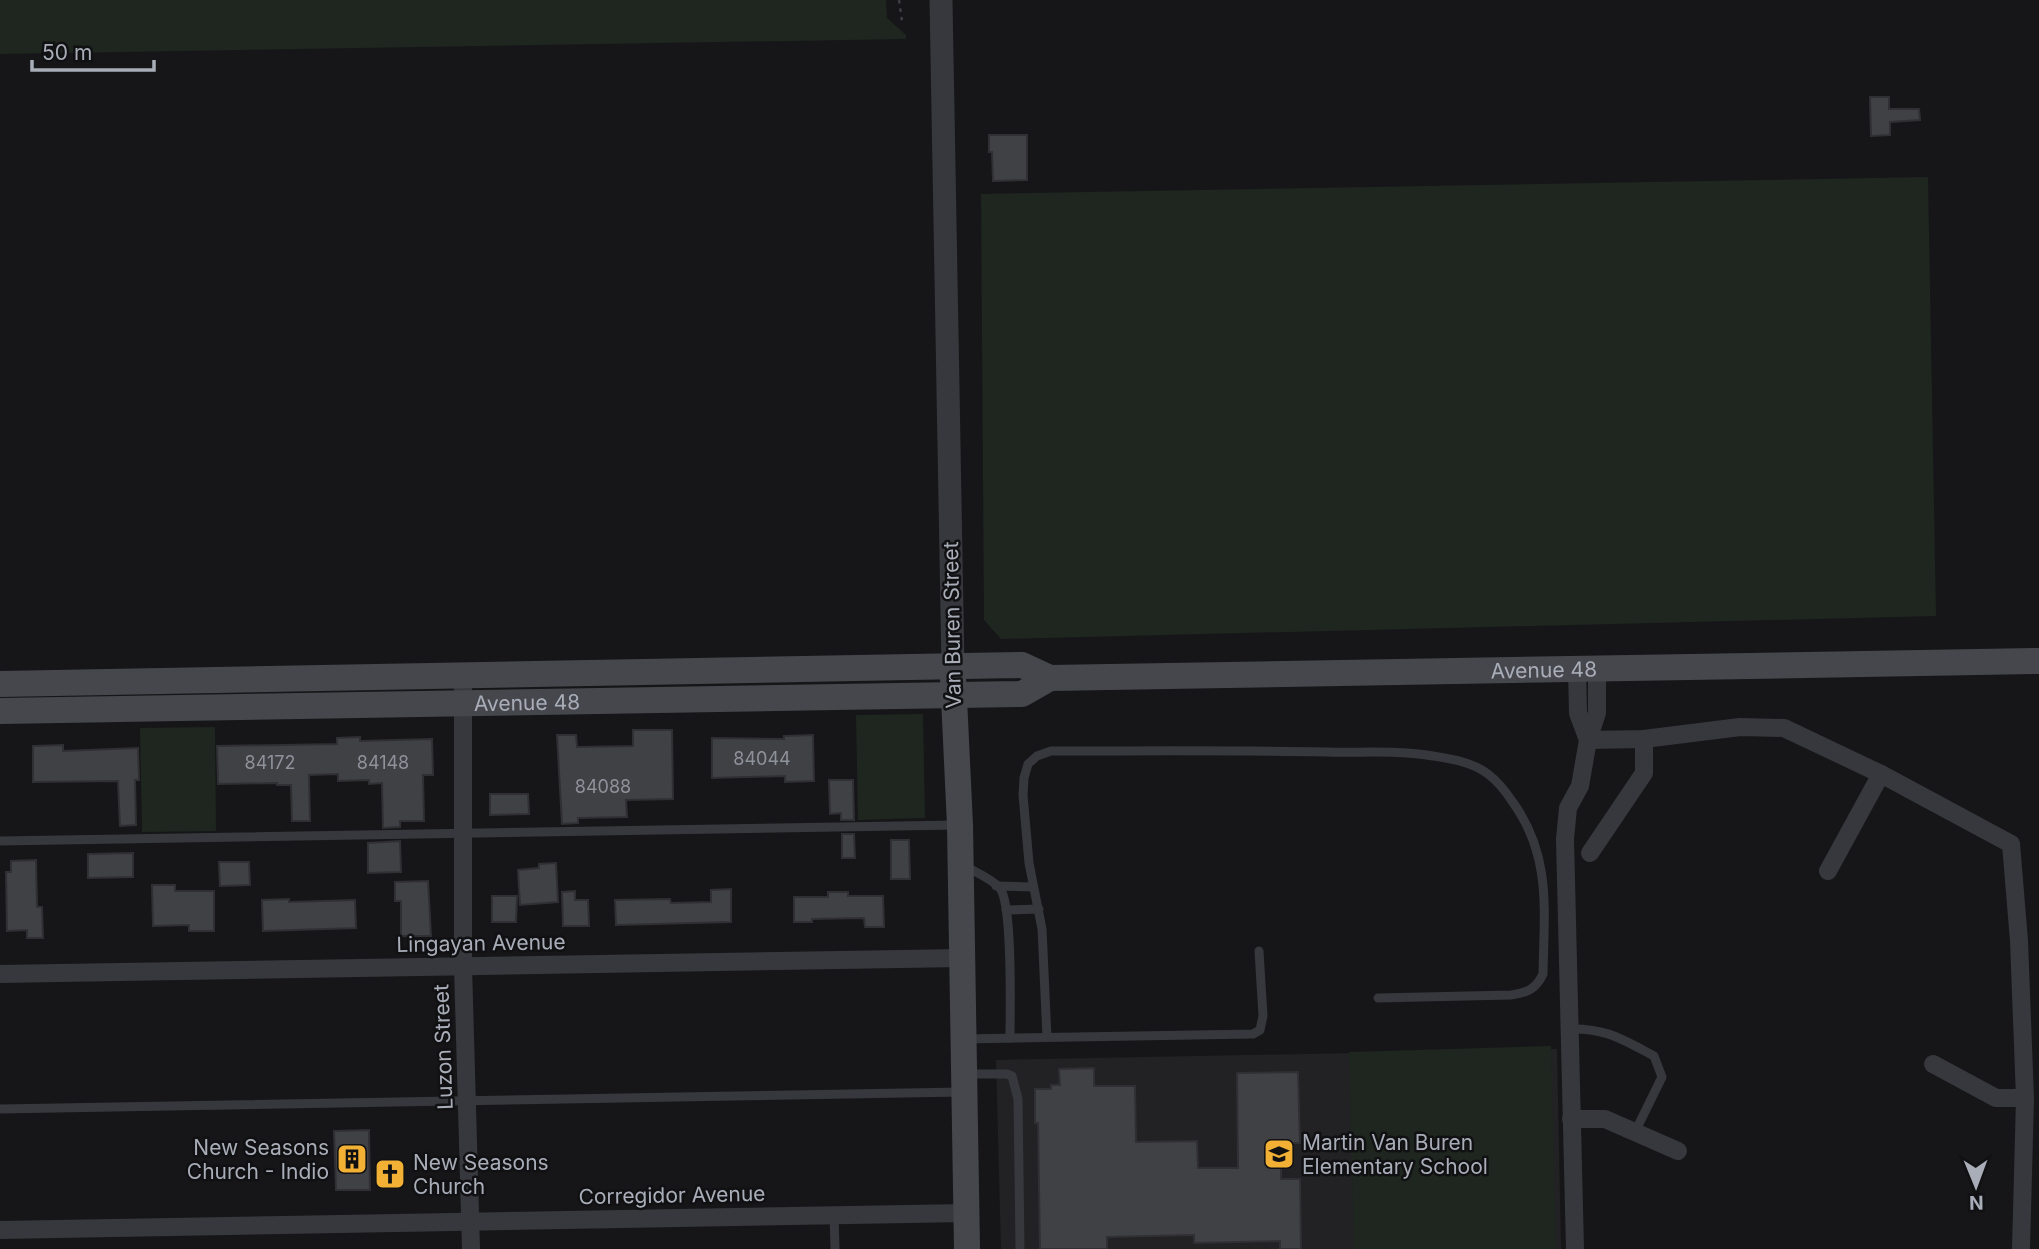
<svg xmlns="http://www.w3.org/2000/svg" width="2039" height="1249" viewBox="0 0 2039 1249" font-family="Inter,sans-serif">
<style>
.built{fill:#222225}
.green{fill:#1e261f}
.building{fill:#404145;stroke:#303034;stroke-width:2}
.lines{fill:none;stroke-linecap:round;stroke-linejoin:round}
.path{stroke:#3d3f44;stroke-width:2.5;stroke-dasharray:3.5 5;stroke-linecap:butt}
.service{stroke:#37383d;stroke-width:9}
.minor{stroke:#37383d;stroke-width:18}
.tertiary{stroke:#37383d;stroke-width:23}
.secondary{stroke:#45474d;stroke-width:26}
.labels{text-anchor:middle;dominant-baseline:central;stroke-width:5;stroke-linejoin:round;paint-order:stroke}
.number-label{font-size:18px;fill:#8e929b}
.street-label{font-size:21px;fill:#a8adb8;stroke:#111113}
.poi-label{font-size:21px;fill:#a8adb8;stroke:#111113;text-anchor:start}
</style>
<rect width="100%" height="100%" fill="#161618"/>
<!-- built -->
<polygon class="built" points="1557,1049 1561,1249 1001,1249 996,1060"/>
<!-- green -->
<g class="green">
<polygon points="0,0 886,0 887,18 906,35 906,39 0,54"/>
<polygon points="1928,177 1936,616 1001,639 984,620 981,194"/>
<polygon points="923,714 925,818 858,820 856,715"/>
<polygon points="215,727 216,831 142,832 140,728"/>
<polygon points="1551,1046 1556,1249 1354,1249 1349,1052"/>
</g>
<!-- building -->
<g class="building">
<polygon points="1870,97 1889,97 1889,109 1919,109 1920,120 1890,122 1890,135 1871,136"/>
<polygon points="989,135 1027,135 1027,180 993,181 992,152 989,152"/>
<polygon points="633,730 672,730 673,799 626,800 627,817 578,818 578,823 562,824 557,735 576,735 577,747 633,746"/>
<polygon points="813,735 814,781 785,782 785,776 712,778 712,738 784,739 784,736"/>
<polygon points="360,737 360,741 432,739 433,775 423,775 424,821 400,821 400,827 383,828 382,783 369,784 369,780 338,781 338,774 309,775 310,821 292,821 291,785 277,785 277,783 218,784 217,746 337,744 337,738"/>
<polygon points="63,745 63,751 138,748 139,780 135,780 136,825 120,826 118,781 33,782 33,746"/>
<polygon points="829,780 853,780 854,820 841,820 841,813 830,814"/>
<polygon points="490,794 528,794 529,814 490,815"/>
<polygon points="842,834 854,834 855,858 842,858"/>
<polygon points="891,840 909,840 910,879 891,879"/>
<polygon points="400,841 401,872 368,873 368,843"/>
<polygon points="133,853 133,877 88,878 88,854"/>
<polygon points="36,860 37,907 42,907 43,938 27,938 27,930 7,931 6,872 11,872 11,861"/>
<polygon points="219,862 249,862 250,885 220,886"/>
<polygon points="556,863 558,902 520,905 518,870 539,868 539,864"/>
<polygon points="428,881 431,936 401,936 401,901 395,901 395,882"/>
<polygon points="152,885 175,885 175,891 214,891 214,931 189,931 189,925 153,926"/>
<polygon points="731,889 731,922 616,925 615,900 670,899 671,903 711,902 711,890"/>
<polygon points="575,891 575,900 588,900 589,926 563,926 562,892"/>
<polygon points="828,892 848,892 848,896 883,896 884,927 865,927 864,918 812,919 812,922 794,922 794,897 828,897"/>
<polygon points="492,896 517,896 516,922 492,922"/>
<polygon points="289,899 289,902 355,900 356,928 263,931 262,900"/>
<polygon points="1094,1068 1094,1086 1135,1086 1136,1142 1197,1141 1198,1168 1238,1168 1237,1073 1298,1072 1300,1143 1281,1143 1281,1179 1300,1179 1301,1249 1280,1249 1280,1241 1194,1243 1194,1235 1107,1237 1107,1249 1040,1249 1038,1123 1035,1123 1035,1089 1051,1089 1051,1085 1060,1085 1059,1069"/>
<polygon points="369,1130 370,1190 336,1190 334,1131"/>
</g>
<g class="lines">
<!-- path -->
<polyline class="path" points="899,0 902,21"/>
<!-- service -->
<g class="service">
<polyline points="0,841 958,825"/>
<path d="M 963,865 C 975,872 991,878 1000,888 C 1013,906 1010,1011 1010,1038"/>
<polyline points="996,886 1032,887"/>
<polyline points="1006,910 1039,909"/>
<path d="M 1569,1029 C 1606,1028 1622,1039 1654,1056 L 1662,1077 L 1635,1132"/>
<path d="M 1047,1037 L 1042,929 L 1029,863 L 1023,795 L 1024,778 L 1028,764 L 1037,756 L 1051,751 C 1143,751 1235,750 1327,752 C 1361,753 1399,750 1433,756 C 1452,759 1472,762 1488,774 C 1497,781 1506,792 1512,801 C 1552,856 1544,910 1543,974 C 1536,989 1527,993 1511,995 L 1378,998"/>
<polyline points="965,1039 1253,1034 1260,1030 1263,1016 1259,951"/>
<polyline points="968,1074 1007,1074 1012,1076 1018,1099 1020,1249"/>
<polyline points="0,1109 963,1092"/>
<polyline points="834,1215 835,1249"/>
</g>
<!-- minor -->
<g class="minor">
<polyline points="1577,668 1578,713 1588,740"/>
<polyline points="463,676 463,966 471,1249"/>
<polyline points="1588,740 1644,739 1740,727 1784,728 1881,774 2011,844 2019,941 2025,1098 2021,1249"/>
<polyline points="1590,853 1644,773 1644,739"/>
<polyline points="1828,871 1881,774"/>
<polyline points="0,974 962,958"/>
<polyline points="1933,1064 1996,1098 2025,1098"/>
<polyline points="1571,1119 1605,1119 1678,1151"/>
<polyline points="0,1230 966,1213"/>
<polyline points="1575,1249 1565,839 1568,808 1580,786 1588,740 1597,713 1597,668"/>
</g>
<!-- tertiary -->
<polyline class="tertiary" points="941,0 953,667"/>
<!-- secondary -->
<g class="secondary">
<polyline points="953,677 960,825 967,1249"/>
<path id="s1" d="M 0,684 L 1022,665 L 1050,678 L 2039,661"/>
<path id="s2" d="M 0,711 L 1022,694 L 1050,678"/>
</g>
</g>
<!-- icons -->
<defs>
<g id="school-square" transform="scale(1.575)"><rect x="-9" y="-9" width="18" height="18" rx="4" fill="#f2b134" stroke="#111113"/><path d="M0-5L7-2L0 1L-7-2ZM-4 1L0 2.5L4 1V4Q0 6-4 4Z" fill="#111"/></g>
<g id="building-square" transform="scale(1.575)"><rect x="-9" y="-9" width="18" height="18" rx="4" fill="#f2b134" stroke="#111113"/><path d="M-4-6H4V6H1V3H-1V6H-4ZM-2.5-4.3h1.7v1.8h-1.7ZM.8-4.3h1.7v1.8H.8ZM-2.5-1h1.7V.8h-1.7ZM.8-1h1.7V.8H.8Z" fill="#111"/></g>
<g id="church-square" transform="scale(1.575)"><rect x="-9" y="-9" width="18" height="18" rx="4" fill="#f2b134" stroke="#111113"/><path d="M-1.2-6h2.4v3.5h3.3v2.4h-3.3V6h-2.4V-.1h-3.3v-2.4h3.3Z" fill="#111"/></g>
</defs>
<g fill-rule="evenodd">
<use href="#school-square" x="1279" y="1154"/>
<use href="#building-square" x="352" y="1159"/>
<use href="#church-square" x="390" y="1174"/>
</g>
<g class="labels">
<!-- number labels -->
<g class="number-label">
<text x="762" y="758">84044</text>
<text x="270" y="762">84172</text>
<text x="383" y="762">84148</text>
<text x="603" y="786">84088</text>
</g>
<!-- street labels -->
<g class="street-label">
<text transform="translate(952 625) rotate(-91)">Van Buren Street</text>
<text stroke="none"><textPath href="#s1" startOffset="1547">Avenue 48</textPath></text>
<text stroke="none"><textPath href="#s2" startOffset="527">Avenue 48</textPath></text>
<text transform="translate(481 943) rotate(-1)">Lingayan Avenue</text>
<text transform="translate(443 1047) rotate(-92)">Luzon Street</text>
<text transform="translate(672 1195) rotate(-1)">Corregidor Avenue</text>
</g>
<!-- poi labels -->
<g class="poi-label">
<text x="1302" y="1142">Martin Van Buren<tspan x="1302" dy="24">Elementary School</tspan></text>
<text x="329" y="1147" text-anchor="end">New Seasons<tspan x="329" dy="24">Church - Indio</tspan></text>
<text x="413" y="1162">New Seasons<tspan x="413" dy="24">Church</tspan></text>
</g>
</g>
<!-- north arrow -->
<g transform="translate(1976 1186) rotate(179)" stroke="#111113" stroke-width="5" paint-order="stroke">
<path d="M0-5L12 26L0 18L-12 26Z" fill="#a8adb8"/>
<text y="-10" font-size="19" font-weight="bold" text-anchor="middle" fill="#a8adb8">N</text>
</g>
<!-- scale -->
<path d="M32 60v10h122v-10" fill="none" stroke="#a8adb8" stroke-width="3.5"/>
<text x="42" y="60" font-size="21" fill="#a8adb8" stroke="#111113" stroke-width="5" paint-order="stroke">50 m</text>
</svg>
